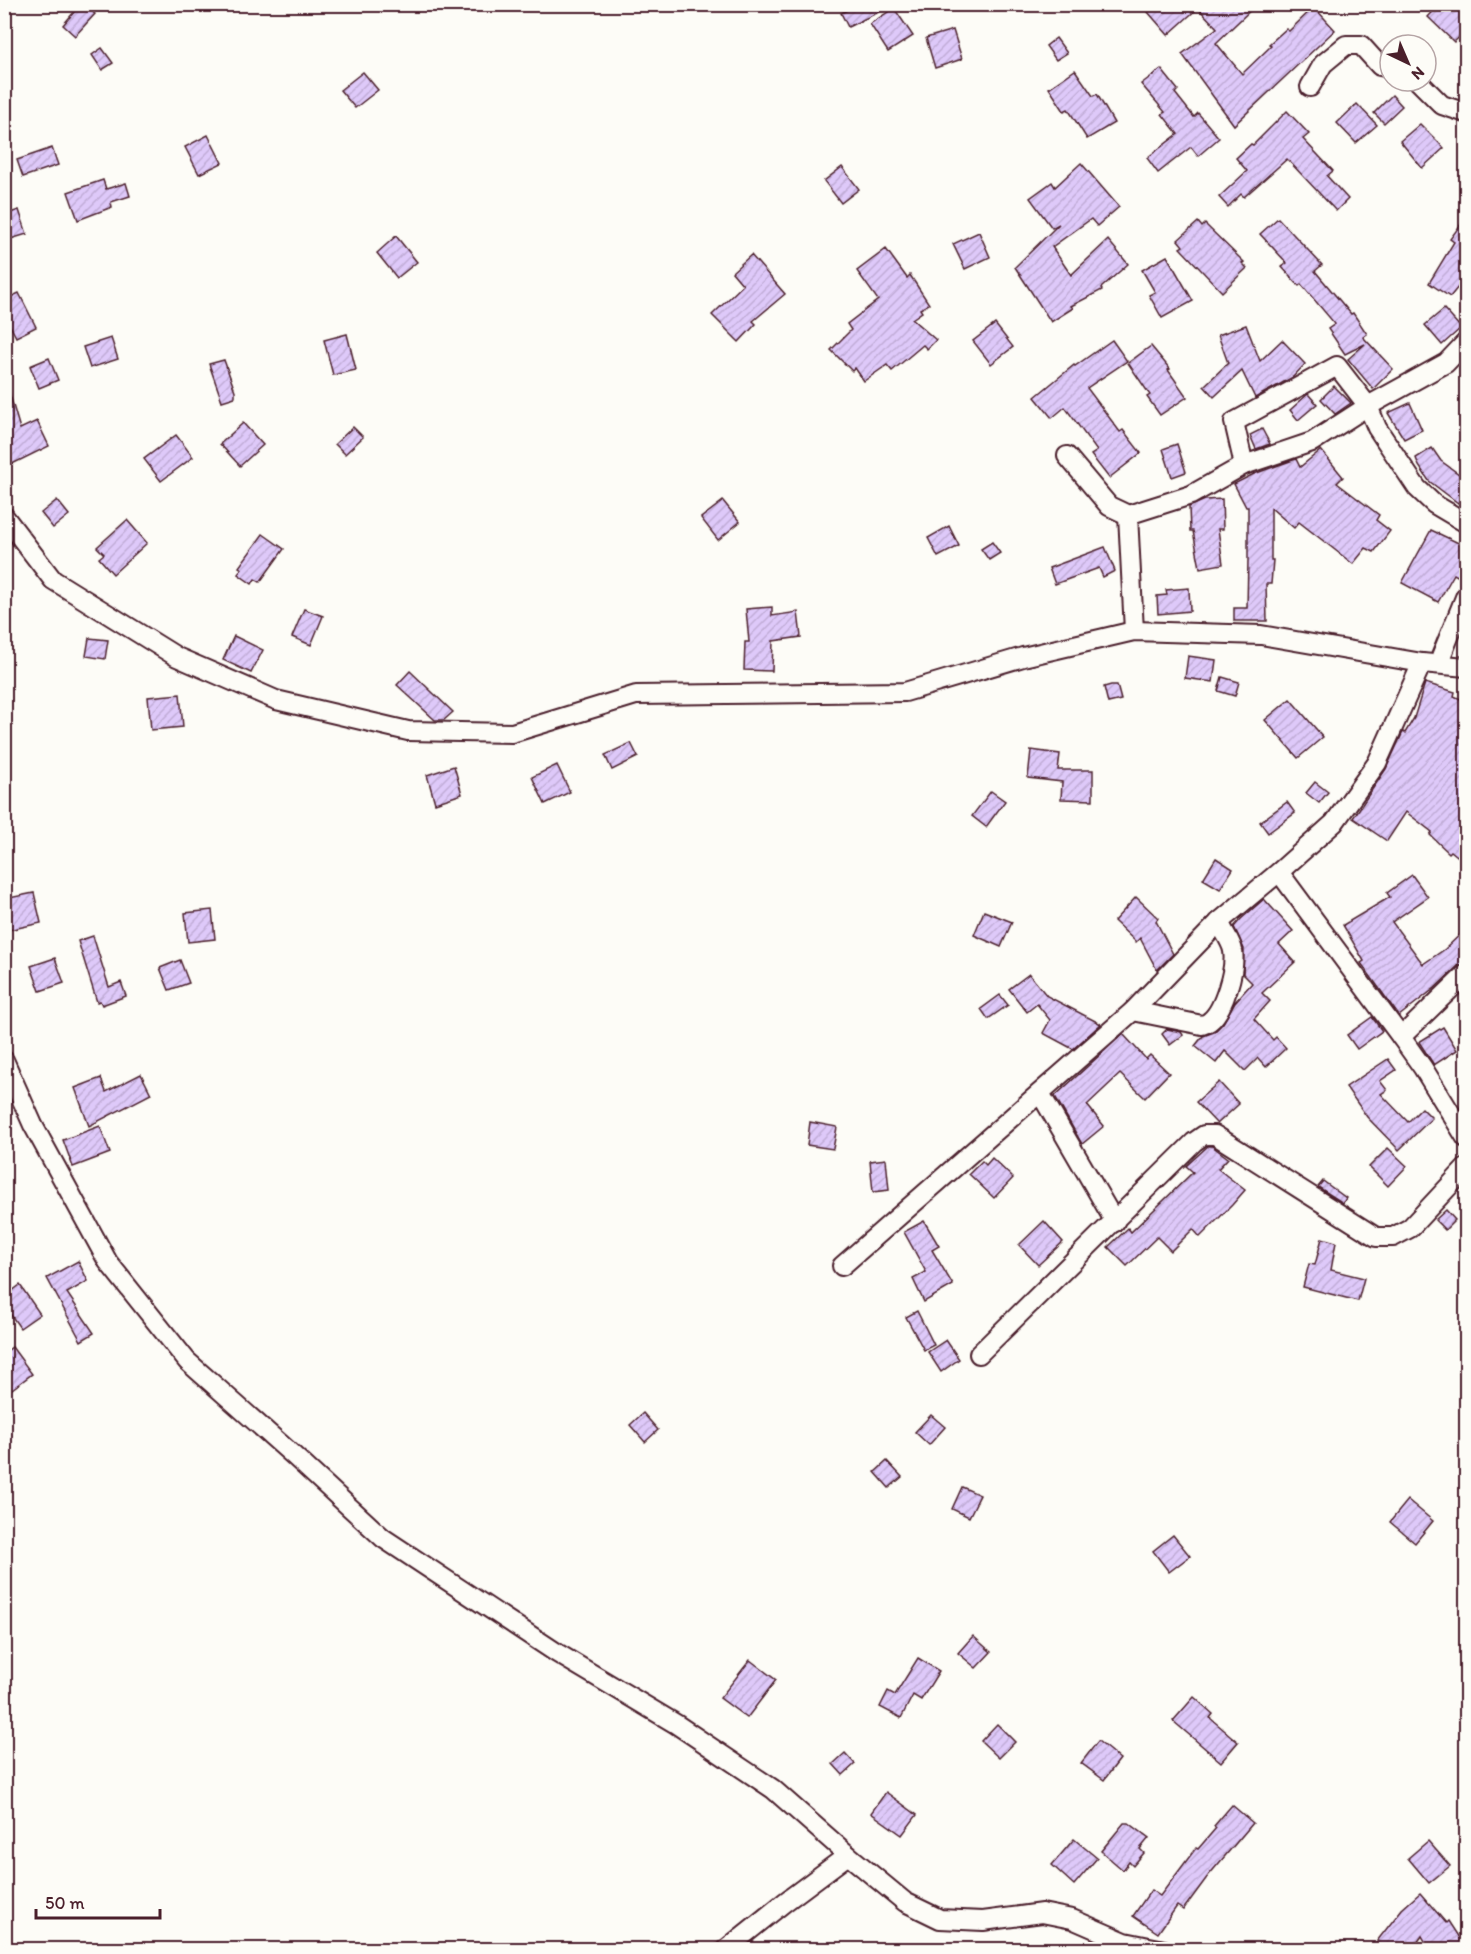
<svg xmlns="http://www.w3.org/2000/svg" width="1471" height="1954" viewBox="0 0 1471 1954" font-family="Itim,sans-serif">
<style>
.building{fill:url(#building-hatch);stroke:#4a1f2b;stroke-width:1.5}
.lines{fill:none;stroke-linecap:round;stroke-linejoin:round}
.street-casing{stroke:#4a1f2b;stroke-width:22}
.street{stroke:#fdfcf7;stroke-width:18}
</style>
<defs>
<pattern id="building-hatch" width="6" height="6" patternUnits="userSpaceOnUse" patternTransform="scale(1.5)"><rect width="6" height="6" fill="#dec9f9"/><path d="M-1 1l2-2M0 6l6-6M5 7l2-2" fill="none" stroke="#c0acd6"/></pattern>
</defs>
<rect width="100%" height="100%" fill="#fdfcf7"/>
<filter id="ink" filterUnits="userSpaceOnUse"><feTurbulence type="fractalNoise" baseFrequency=".0167" numOctaves="2"/><feDisplacementMap in="SourceGraphic" scale="12" xChannelSelector="R" yChannelSelector="G"/><feConvolveMatrix kernelMatrix="1 2 1 2 8 2 1 2 1" color-interpolation-filters="sRGB"/></filter>
<g filter="url(#ink)">
<!-- building -->
<g class="building">
<polygon points="81,4 84,4 95,14 75,36 63,25"/>
<polygon points="860,4 895,4 848,27 841,13"/>
<polygon points="1157,4 1257,4 1216,43 1242,74 1271,46 1269,44 1286,29 1289,31 1314,7 1335,30 1234,125 1182,54 1217,28 1198,8 1168,35 1148,12"/>
<polygon points="1440,4 1457,4 1467,13 1467,30 1454,42 1428,17"/>
<polygon points="894,8 913,36 888,52 870,24"/>
<polygon points="953,30 962,59 935,68 926,38"/>
<polygon points="1056,38 1067,53 1056,60 1046,46"/>
<polygon points="102,48 113,63 102,70 92,55"/>
<polygon points="1161,69 1178,90 1175,93 1194,117 1198,113 1219,138 1198,156 1191,147 1158,173 1147,158 1178,134 1162,114 1165,112 1141,84"/>
<polygon points="1075,70 1093,96 1097,94 1114,123 1087,139 1068,109 1064,111 1049,88"/>
<polygon points="363,72 378,90 355,108 340,90"/>
<polygon points="1392,95 1402,106 1384,123 1374,113"/>
<polygon points="1357,104 1377,125 1356,143 1337,123"/>
<polygon points="1287,111 1309,134 1303,139 1333,171 1327,176 1348,199 1336,211 1287,159 1244,197 1241,194 1228,207 1219,197 1247,171 1236,158 1251,144 1253,145"/>
<polygon points="1420,124 1444,148 1422,168 1400,141"/>
<polygon points="208,135 222,163 199,174 185,147"/>
<polygon points="52,148 58,165 23,177 17,160"/>
<polygon points="1081,163 1119,207 1097,226 1091,219 1052,247 1071,275 1108,240 1128,264 1101,288 1102,290 1071,306 1073,308 1051,322 1015,267 1059,224 1052,228 1030,198 1052,182 1055,187"/>
<polygon points="842,167 859,189 841,203 824,181"/>
<polygon points="103,180 106,189 126,183 130,196 111,202 112,207 78,220 68,192"/>
<polygon points="19,210 27,234 4,241 4,215"/>
<polygon points="1467,216 1467,276 1450,297 1429,283 1454,242 1450,239"/>
<polygon points="1278,218 1322,265 1315,271 1351,314 1353,313 1367,334 1363,337 1393,369 1373,389 1348,359 1365,344 1345,354 1328,329 1335,324 1301,284 1299,286 1282,267 1287,263 1260,234"/>
<polygon points="1198,222 1202,227 1205,224 1244,262 1242,263 1247,268 1222,292 1180,248 1183,246 1178,240"/>
<polygon points="979,232 990,257 965,269 953,244"/>
<polygon points="396,236 417,262 397,278 377,253"/>
<polygon points="886,249 907,278 910,275 929,304 920,309 922,312 912,319 936,340 927,349 923,345 892,371 887,365 864,381 855,368 852,371 831,350 851,330 847,324 878,300 857,271"/>
<polygon points="751,255 785,294 753,321 756,324 739,342 712,315 743,285 732,272"/>
<polygon points="1167,256 1193,301 1162,318 1149,295 1155,292 1142,270"/>
<polygon points="19,293 36,327 16,337 4,314 4,300"/>
<polygon points="1444,309 1461,328 1442,345 1425,325"/>
<polygon points="995,324 1013,347 991,364 973,341"/>
<polygon points="1246,325 1260,361 1282,340 1305,364 1293,377 1255,398 1242,371 1214,397 1204,386 1228,363 1218,335"/>
<polygon points="347,334 356,370 333,375 324,340"/>
<polygon points="111,338 118,359 90,368 83,347"/>
<polygon points="1112,340 1127,361 1087,388 1120,432 1123,430 1141,453 1109,478 1091,455 1097,451 1065,407 1052,418 1035,397 1074,365 1075,366"/>
<polygon points="1151,346 1170,369 1168,370 1187,397 1160,415 1147,397 1150,395 1128,363"/>
<polygon points="49,358 58,380 39,388 30,366"/>
<polygon points="224,360 235,391 235,397 222,401 209,364"/>
<polygon points="1334,386 1351,403 1335,414 1321,399"/>
<polygon points="4,388 8,388 20,429 37,421 49,446 4,468"/>
<polygon points="1308,394 1317,404 1298,420 1290,410"/>
<polygon points="1410,403 1422,430 1404,439 1388,413"/>
<polygon points="243,423 263,445 240,466 220,444"/>
<polygon points="353,427 363,437 345,454 335,444"/>
<polygon points="1262,429 1270,444 1256,449 1250,435"/>
<polygon points="176,435 193,457 161,481 144,459"/>
<polygon points="1177,444 1186,472 1172,477 1163,449"/>
<polygon points="1432,448 1441,461 1467,480 1467,492 1458,503 1429,481 1419,466 1416,458"/>
<polygon points="1321,450 1343,477 1337,483 1379,515 1376,520 1390,531 1374,552 1366,548 1353,564 1299,522 1294,528 1271,508 1271,560 1273,560 1271,584 1266,584 1267,621 1234,621 1234,608 1247,608 1248,559 1248,507 1246,507 1234,484 1254,474 1296,459 1300,467"/>
<polygon points="1222,499 1223,529 1218,529 1223,564 1200,568 1193,531 1190,531 1189,507 1205,500"/>
<polygon points="57,500 69,515 53,528 41,513"/>
<polygon points="723,501 740,522 718,540 701,518"/>
<polygon points="127,520 147,543 113,574 99,558 104,554 97,547"/>
<polygon points="949,526 959,546 938,557 928,538"/>
<polygon points="1431,530 1467,547 1467,554 1461,563 1465,566 1459,577 1454,574 1438,602 1402,583"/>
<polygon points="263,534 284,549 260,582 255,579 252,584 238,574 242,569 239,567"/>
<polygon points="992,542 1000,553 989,560 981,549"/>
<polygon points="1105,547 1115,571 1103,577 1099,568 1055,584 1049,568"/>
<polygon points="1189,588 1190,611 1158,614 1157,596 1167,595 1166,590"/>
<polygon points="772,607 772,616 798,612 801,637 773,641 772,671 744,670 745,642 749,642 746,609"/>
<polygon points="304,609 323,616 311,645 292,637"/>
<polygon points="234,636 263,650 251,673 223,660"/>
<polygon points="89,638 108,640 105,659 86,656"/>
<polygon points="1188,656 1216,660 1213,682 1185,678"/>
<polygon points="410,671 453,712 444,720 435,720 397,685"/>
<polygon points="1222,677 1239,682 1235,696 1218,691"/>
<polygon points="1425,683 1455,692 1454,696 1467,702 1467,864 1451,851 1449,853 1430,835 1432,832 1406,812 1387,841 1353,818 1386,769 1403,732 1405,733 1414,718"/>
<polygon points="1111,685 1117,685 1121,700 1108,703 1104,687"/>
<polygon points="180,694 183,727 151,730 148,697"/>
<polygon points="1290,699 1323,737 1298,758 1265,720"/>
<polygon points="631,743 638,757 612,770 605,755"/>
<polygon points="1031,750 1060,754 1058,770 1093,770 1093,800 1061,799 1062,782 1028,778"/>
<polygon points="557,765 570,792 545,804 532,777"/>
<polygon points="454,766 462,794 435,803 427,775"/>
<polygon points="1315,782 1328,792 1319,803 1306,793"/>
<polygon points="991,791 1005,801 986,827 972,816"/>
<polygon points="1287,802 1295,813 1268,833 1260,822"/>
<polygon points="1216,858 1233,869 1220,889 1203,879"/>
<polygon points="1412,875 1428,897 1392,922 1423,964 1445,949 1467,928 1467,963 1458,966 1435,988 1399,1016 1361,963 1364,961 1343,925 1390,897 1387,893"/>
<polygon points="34,893 41,923 8,930 4,915 4,899"/>
<polygon points="1136,897 1158,918 1156,921 1173,954 1157,970 1140,938 1136,942 1114,921"/>
<polygon points="1264,899 1293,931 1279,944 1295,962 1262,993 1270,1001 1254,1019 1273,1040 1276,1037 1286,1048 1266,1067 1258,1058 1245,1071 1225,1051 1216,1063 1195,1046 1203,1036 1214,1032 1223,1023 1235,1002 1252,983 1243,974 1244,949 1234,927 1241,919"/>
<polygon points="212,910 215,939 188,942 185,913"/>
<polygon points="984,911 1012,922 1001,947 974,935"/>
<polygon points="93,936 109,987 121,982 126,996 102,1005 100,1001 97,1002 78,941"/>
<polygon points="55,958 64,983 40,991 31,966"/>
<polygon points="180,960 189,983 169,990 160,968"/>
<polygon points="1029,974 1047,996 1101,1024 1073,1049 1043,1033 1050,1020 1037,1004 1027,1012 1009,989"/>
<polygon points="1000,995 1008,1005 988,1019 981,1009"/>
<polygon points="1372,1017 1382,1031 1357,1049 1347,1035"/>
<polygon points="1443,1027 1457,1050 1434,1065 1419,1042"/>
<polygon points="1167,1029 1181,1032 1183,1035 1170,1045 1162,1034"/>
<polygon points="1123,1034 1146,1059 1150,1055 1169,1073 1145,1098 1120,1074 1087,1105 1104,1126 1082,1144 1055,1096"/>
<polygon points="1388,1059 1396,1070 1380,1081 1387,1090 1381,1094 1408,1122 1422,1108 1432,1118 1399,1150 1367,1117 1346,1087"/>
<polygon points="141,1074 151,1094 89,1126 75,1088 101,1078 106,1092"/>
<polygon points="1219,1082 1239,1104 1217,1124 1196,1102"/>
<polygon points="810,1122 837,1127 833,1149 807,1145"/>
<polygon points="100,1126 110,1153 73,1167 63,1140"/>
<polygon points="1208,1146 1212,1146 1228,1158 1218,1169 1245,1190 1232,1205 1200,1237 1193,1229 1171,1251 1157,1237 1127,1266 1108,1247 1128,1228 1131,1232 1193,1172 1186,1166"/>
<polygon points="1388,1148 1407,1166 1388,1186 1369,1167"/>
<polygon points="992,1158 1013,1178 994,1198 969,1174 982,1161 986,1165"/>
<polygon points="886,1159 889,1190 873,1192 870,1161"/>
<polygon points="1323,1181 1346,1198 1343,1203 1318,1187"/>
<polygon points="1446,1210 1455,1220 1445,1230 1435,1220"/>
<polygon points="924,1221 939,1246 932,1250 953,1285 924,1302 913,1279 926,1272 904,1232"/>
<polygon points="1044,1221 1063,1242 1038,1265 1019,1245"/>
<polygon points="1322,1238 1336,1242 1331,1270 1364,1278 1358,1301 1303,1287 1309,1264 1315,1265"/>
<polygon points="78,1261 88,1281 67,1293 94,1333 81,1341 47,1278"/>
<polygon points="20,1285 40,1314 20,1328 4,1305 4,1297"/>
<polygon points="917,1311 934,1345 924,1350 906,1317"/>
<polygon points="946,1340 959,1359 941,1372 928,1352"/>
<polygon points="12,1347 32,1374 12,1389 4,1379 4,1353"/>
<polygon points="643,1413 658,1430 645,1442 630,1425"/>
<polygon points="931,1415 945,1427 929,1445 915,1432"/>
<polygon points="887,1461 902,1477 889,1488 875,1472"/>
<polygon points="962,1487 980,1495 969,1517 952,1509"/>
<polygon points="1408,1500 1433,1521 1415,1543 1390,1522"/>
<polygon points="1173,1535 1190,1556 1169,1572 1153,1551"/>
<polygon points="973,1636 991,1652 976,1668 958,1653"/>
<polygon points="918,1658 939,1671 921,1700 913,1695 901,1718 880,1707 888,1691 895,1695"/>
<polygon points="750,1660 776,1680 747,1718 720,1698"/>
<polygon points="1194,1697 1213,1714 1210,1718 1238,1742 1221,1762 1173,1721"/>
<polygon points="997,1724 1015,1742 999,1758 981,1741"/>
<polygon points="1098,1741 1120,1759 1104,1780 1081,1763"/>
<polygon points="845,1753 855,1764 843,1775 833,1764"/>
<polygon points="886,1792 917,1815 902,1835 871,1813"/>
<polygon points="1232,1805 1253,1823 1208,1876 1183,1910 1177,1906 1158,1933 1133,1916 1151,1890 1160,1896 1196,1848 1198,1849 1216,1828 1214,1826"/>
<polygon points="1124,1823 1129,1823 1149,1838 1140,1849 1144,1853 1133,1866 1129,1862 1123,1870 1101,1851"/>
<polygon points="1074,1839 1097,1858 1074,1885 1052,1865"/>
<polygon points="1428,1841 1450,1866 1429,1883 1408,1858"/>
<polygon points="1420,1893 1446,1923 1448,1921 1463,1944 1454,1950 1430,1950 1422,1936 1412,1950 1370,1950 1402,1909"/>
</g>
<g class="lines">
<!-- street casing -->
<g class="street-casing">
<g id="street">
<polyline points="1418,81 1442,105 1466,113"/>
<polyline points="1310,87 1323,64 1346,45 1361,45 1380,66 1390,68"/>
<polyline points="1067,456 1109,506 1128,515 1191,495 1244,465 1312,442 1368,406 1446,363 1466,342"/>
<polyline points="1244,465 1234,422 1337,366 1368,406 1377,428 1417,488 1434,504 1466,523"/>
<polyline points="1128,515 1134,631"/>
<polyline points="4,516 53,580 177,657 276,700 408,731 512,733 636,695 905,692 1023,657 1134,631 1261,635 1422,663 1466,667"/>
<polyline points="1438,664 1466,595"/>
<polyline points="1279,872 1401,1037"/>
<polyline points="1466,974 1401,1037 1423,1068 1466,1138"/>
<path d="M 1133,1011 L 1202,1025 C 1205,1024 1208,1023 1210,1021 C 1224,1010 1236,968 1233,951 C 1232,942 1223,931 1219,922"/>
<polyline points="4,1060 33,1125 108,1262 187,1361 293,1455 383,1538 557,1653 676,1724 773,1789 848,1855 905,1902 940,1919 983,1921 1042,1913 1072,1919 1125,1942 1164,1950"/>
<polyline points="1040,1093 1115,1222"/>
<polyline points="842,1266 1133,1011 1219,922 1279,872 1334,823 1377,763 1422,663"/>
<polyline points="979,1354 1194,1142 1204,1135 1215,1135 1376,1237 1393,1237 1410,1228 1466,1168"/>
<polyline points="725,1950 785,1902 848,1855"/>
</g>
</g>
<!-- street -->
<use href="#street" class="street"/>
</g>
</g>
<!-- margin -->
<rect width="1471" height="1954" fill="none" stroke="#fdfcf7" stroke-width="24"/>
<rect x="12" y="12" width="1447" height="1930" fill="none" stroke="#4a1f2b" stroke-width="2" filter="url(#ink)"/>
<!-- north arrow -->
<g transform="translate(1408 63) rotate(136)"><circle r="28" fill="#fdfcf7" stroke="#b5a4a5" stroke-width="1.5"/>
<path d="M0-4.5L10 22L0 15L-10 22Z" fill="#4a1f2b"/>
<text y="-9" font-size="16" font-weight="bold" text-anchor="middle" fill="#4a1f2b">N</text>
</g>
<!-- scale -->
<path d="M36 1909v9h124v-9" fill="none" stroke="#4a1f2b" stroke-width="3"/>
<text x="45" y="1909" font-size="18" fill="#4a1f2b" stroke="#fdfcf7" stroke-width="4.5" paint-order="stroke">50 m</text>
</svg>
